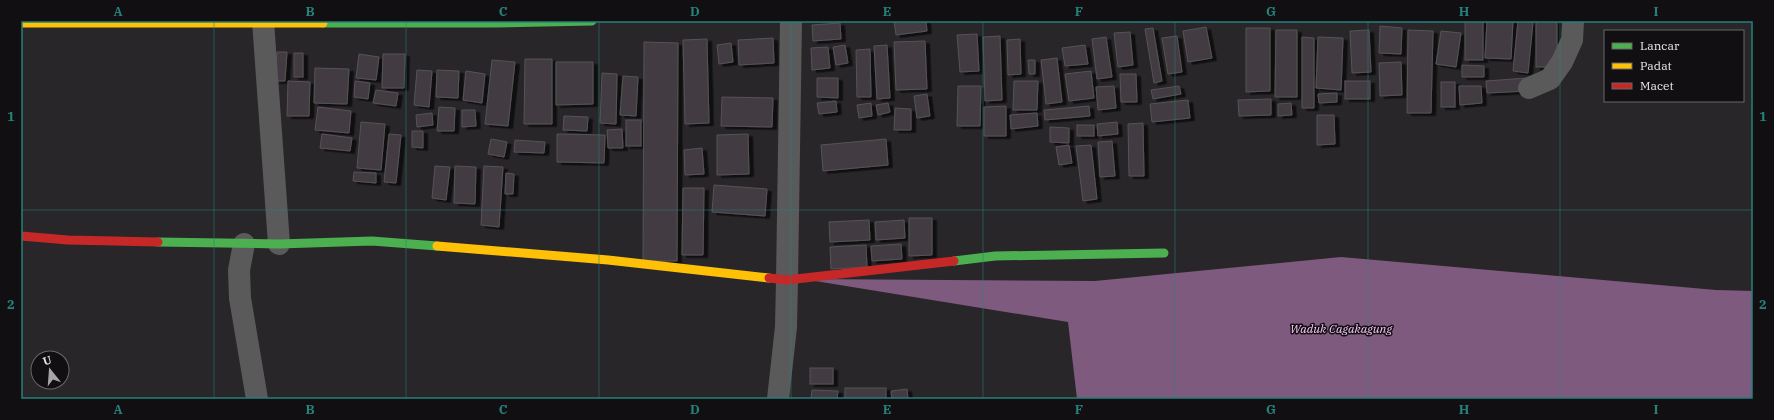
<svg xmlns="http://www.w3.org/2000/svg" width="1774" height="420" viewBox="0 0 1774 420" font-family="'IBM Plex Serif',serif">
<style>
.water{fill:#7f5a7f}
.building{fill:#433b43;stroke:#555355;filter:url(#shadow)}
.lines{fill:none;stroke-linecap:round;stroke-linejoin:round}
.street{stroke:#5b5a5b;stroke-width:22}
.fast{stroke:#4caf50;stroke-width:9}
.slow{stroke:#ffc107;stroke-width:9}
.jam{stroke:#c62828;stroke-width:9}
.grid{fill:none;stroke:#25817b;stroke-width:1;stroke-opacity:0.55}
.labels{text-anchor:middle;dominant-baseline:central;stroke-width:3;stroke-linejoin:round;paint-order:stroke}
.water-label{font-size:12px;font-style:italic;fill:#fac7f8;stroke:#110f11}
.neatline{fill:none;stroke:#25817b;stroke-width:1.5}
.grid-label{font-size:13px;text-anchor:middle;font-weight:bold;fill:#25817b}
</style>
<defs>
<filter id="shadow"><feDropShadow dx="4.5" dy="2.5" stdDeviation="0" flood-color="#0009"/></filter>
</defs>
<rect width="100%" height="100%" fill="#292629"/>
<!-- water -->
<polygon class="water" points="1341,257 1716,290 1753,291 1753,399 1077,399 1068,322 803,279 1095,281"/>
<!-- building -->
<g class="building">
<polygon points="894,21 926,21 927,31 896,35"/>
<rect x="1465" y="21" width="18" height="39"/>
<polygon points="1487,21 1513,21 1511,59 1485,58"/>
<polygon points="1518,21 1533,22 1528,73 1513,71"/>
<rect x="1536" y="21" width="21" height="46"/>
<polygon points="840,23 841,39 813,41 812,25"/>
<polygon points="1380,26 1402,28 1401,54 1379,53"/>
<polygon points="1206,27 1212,58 1188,62 1183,31"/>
<polygon points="1153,28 1162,81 1154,83 1145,29"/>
<polygon points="1246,28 1270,28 1270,91 1246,92"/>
<polygon points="1276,30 1297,30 1297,97 1275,97"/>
<polygon points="1369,30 1371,72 1352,73 1350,31"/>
<polygon points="1408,30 1433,31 1431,113 1407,113"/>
<polygon points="1441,31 1461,33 1456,67 1436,64"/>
<polygon points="1130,32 1133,65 1118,67 1114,33"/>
<polygon points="977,34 979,71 960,72 957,35"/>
<polygon points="1000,36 1002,100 985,101 983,37"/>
<polygon points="1177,36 1182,72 1168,74 1162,38"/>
<polygon points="1106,37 1112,77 1097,79 1092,39"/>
<polygon points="1302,37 1314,38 1314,108 1302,108"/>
<polygon points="1318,37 1343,38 1341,90 1316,88"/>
<polygon points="773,38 774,63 739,65 738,40"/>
<polygon points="707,39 709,123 685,124 683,40"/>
<polygon points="1020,39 1021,74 1008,75 1007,40"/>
<polygon points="925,41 927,89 896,90 894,42"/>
<polygon points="644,42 678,43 677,261 643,261"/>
<polygon points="731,43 733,62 719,64 717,45"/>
<polygon points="845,45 848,63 836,65 833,47"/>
<polygon points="887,45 890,98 877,99 874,46"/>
<polygon points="1085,45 1088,64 1065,66 1062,48"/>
<polygon points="828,47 830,68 812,70 811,48"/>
<polygon points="870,49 871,97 857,97 856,50"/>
<polygon points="277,52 287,52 285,81 275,81"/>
<rect x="294" y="53" width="9" height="24"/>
<polygon points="359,54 379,57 376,80 356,78"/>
<polygon points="383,54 405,54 404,88 382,88"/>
<polygon points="1057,58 1062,102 1046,104 1041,60"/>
<polygon points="525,59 552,59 552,124 524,124"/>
<polygon points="492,60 515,62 508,126 485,124"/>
<polygon points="1028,60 1035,60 1035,74 1029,74"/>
<polygon points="556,62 593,62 593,104 556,105"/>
<polygon points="1401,62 1402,95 1380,96 1379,63"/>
<polygon points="1462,65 1484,66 1484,77 1462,77"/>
<polygon points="315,68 349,69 347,104 314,103"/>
<polygon points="417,70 432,71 429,107 414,105"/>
<polygon points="437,70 459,71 458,98 436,97"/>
<polygon points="466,71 485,74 482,103 463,100"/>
<polygon points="1091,71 1094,98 1069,101 1065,74"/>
<polygon points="602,73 617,74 616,124 600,123"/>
<polygon points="1120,74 1136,74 1137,102 1121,102"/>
<polygon points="623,76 638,77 636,116 620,115"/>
<polygon points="817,78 838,78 838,98 817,97"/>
<polygon points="1528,78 1528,91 1487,93 1486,81"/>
<polygon points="288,81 310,82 309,116 287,116"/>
<polygon points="355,81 370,83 368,99 354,97"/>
<polygon points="1014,81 1038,81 1037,110 1013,110"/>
<rect x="1345" y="81" width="25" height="18"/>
<rect x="1441" y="82" width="14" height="25"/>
<polygon points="958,86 981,86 980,126 957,126"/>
<polygon points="1114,86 1116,108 1098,110 1096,87"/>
<polygon points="1179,86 1181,94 1153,99 1151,90"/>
<polygon points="1459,86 1481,86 1482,103 1460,105"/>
<polygon points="376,90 398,93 396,106 373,103"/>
<polygon points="1337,93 1337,102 1319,103 1318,94"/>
<polygon points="927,94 930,116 917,118 914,96"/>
<polygon points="722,97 773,98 772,127 721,126"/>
<polygon points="1271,99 1271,115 1239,116 1238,100"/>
<polygon points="1188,100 1190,118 1152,122 1150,104"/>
<polygon points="836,101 837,112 819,114 817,103"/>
<polygon points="871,103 872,116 859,118 857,105"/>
<polygon points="888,103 890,112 878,115 876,105"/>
<polygon points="1291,103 1292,115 1278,116 1278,104"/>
<polygon points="1006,106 1006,136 984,136 984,107"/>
<polygon points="1089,106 1090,116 1045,120 1044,110"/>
<polygon points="318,107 351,111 349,133 315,130"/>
<polygon points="439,107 455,108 454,131 437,131"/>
<polygon points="895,108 911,109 911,130 894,130"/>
<polygon points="462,110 475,110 476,126 462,127"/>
<polygon points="432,113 433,125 417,127 416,115"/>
<polygon points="1037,113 1038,126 1011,129 1010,115"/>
<polygon points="1317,115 1334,115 1335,144 1317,145"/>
<polygon points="564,116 588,117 587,131 563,130"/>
<rect x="626" y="120" width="15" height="26"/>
<polygon points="361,122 385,124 381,170 357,168"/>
<polygon points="1117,122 1118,134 1098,136 1097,124"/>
<polygon points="1143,123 1144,176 1129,176 1128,124"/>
<rect x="1077" y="125" width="17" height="11"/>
<polygon points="1050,127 1069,128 1069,143 1050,142"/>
<polygon points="622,129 623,148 608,148 607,130"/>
<polygon points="412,131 423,131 423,148 412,147"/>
<polygon points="322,134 352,138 350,151 320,148"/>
<polygon points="389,134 401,135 396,183 384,182"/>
<polygon points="557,134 605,135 604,163 557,162"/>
<polygon points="748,134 749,174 717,175 717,135"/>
<polygon points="491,139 507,142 504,157 488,154"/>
<polygon points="886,139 888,165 823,171 821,145"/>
<polygon points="515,140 545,142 544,153 514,152"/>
<polygon points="1112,141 1115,176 1100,177 1098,142"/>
<polygon points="1069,145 1072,163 1059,165 1056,147"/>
<polygon points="1091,145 1097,199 1083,201 1076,146"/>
<polygon points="702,148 704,174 685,175 684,150"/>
<polygon points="435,166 450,167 446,200 432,198"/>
<polygon points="455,166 476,167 475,204 454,203"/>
<polygon points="484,166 503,167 499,227 481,225"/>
<polygon points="354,172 376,173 376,183 353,181"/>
<polygon points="506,173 514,174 513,194 505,194"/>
<polygon points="714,185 767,189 765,216 712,212"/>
<polygon points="683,188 704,188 703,255 682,255"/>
<polygon points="909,218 932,218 932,255 909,256"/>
<polygon points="869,220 870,240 830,242 829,222"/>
<polygon points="904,220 905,238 876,240 875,222"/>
<polygon points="901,244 902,259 872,261 871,246"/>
<polygon points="866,245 867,267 831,269 830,247"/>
<rect x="810" y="368" width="23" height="16"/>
<rect x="845" y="388" width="41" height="11"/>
<polygon points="907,389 908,399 892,399 891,391"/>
<polygon points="812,390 838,391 837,399 811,399"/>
</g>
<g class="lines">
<!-- street -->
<g class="street">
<polyline points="263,21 279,244"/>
<polyline points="1529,88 1550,79 1562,62 1572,40 1573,21"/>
<polyline points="244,244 239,270 240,298 257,399"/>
<polyline points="778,399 786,327 787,280 791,21"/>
</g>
<!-- fast -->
<g class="fast">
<polyline points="323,23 495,23 592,21"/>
<polyline points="158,242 279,244 372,241 437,246"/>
<polyline points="954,261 995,256 1164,253"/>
</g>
<!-- slow -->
<g class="slow">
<polyline points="21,23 323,23"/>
<polyline points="437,246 608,260 769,278"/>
</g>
<!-- jam -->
<g class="jam">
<polyline points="21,236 68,240 158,242"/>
<polyline points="769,278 787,280 954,261"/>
</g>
</g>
<!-- grid -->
<path class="grid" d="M 214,21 L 214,399M 406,21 L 406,399M 599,21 L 599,399M 791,21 L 791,399M 983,21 L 983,399M 1175,21 L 1175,399M 1368,21 L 1368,399M 1560,21 L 1560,399M 21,210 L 1753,210"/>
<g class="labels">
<!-- water labels -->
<g class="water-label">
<text x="1341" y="328">Waduk Cagakagung</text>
</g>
</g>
<!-- border -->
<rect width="1774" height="420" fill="none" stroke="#110f11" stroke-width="44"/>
<!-- legend -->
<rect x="1604" y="30" width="140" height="72" fill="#110f11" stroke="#696669"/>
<rect x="1612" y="43" width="20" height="6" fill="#4caf50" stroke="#696669"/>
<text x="1640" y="50" font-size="12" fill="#ece8ec">Lancar</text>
<rect x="1612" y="63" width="20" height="6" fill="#ffc107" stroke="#696669"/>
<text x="1640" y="70" font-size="12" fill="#ece8ec">Padat</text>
<rect x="1612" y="83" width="20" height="6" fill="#c62828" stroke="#696669"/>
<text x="1640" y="90" font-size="12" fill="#ece8ec">Macet</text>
<!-- north arrow -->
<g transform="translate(50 370) rotate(343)"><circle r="19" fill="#110f11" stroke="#696669"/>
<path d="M0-3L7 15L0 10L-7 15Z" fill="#a8a4a8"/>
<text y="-6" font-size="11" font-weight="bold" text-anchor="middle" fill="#ece8ec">U</text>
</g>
<rect x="22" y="22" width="1730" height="376" class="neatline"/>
<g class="grid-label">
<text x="118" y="16">A</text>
<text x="310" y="16">B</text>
<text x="503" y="16">C</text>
<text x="695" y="16">D</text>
<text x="887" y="16">E</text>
<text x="1079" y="16">F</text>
<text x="1271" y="16">G</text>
<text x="1464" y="16">H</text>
<text x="1656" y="16">I</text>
<text x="11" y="121">1</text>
<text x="1763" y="121">1</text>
<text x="11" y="309">2</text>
<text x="1763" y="309">2</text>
<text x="118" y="414">A</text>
<text x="310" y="414">B</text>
<text x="503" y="414">C</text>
<text x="695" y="414">D</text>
<text x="887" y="414">E</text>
<text x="1079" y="414">F</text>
<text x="1271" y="414">G</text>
<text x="1464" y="414">H</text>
<text x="1656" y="414">I</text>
</g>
</svg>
